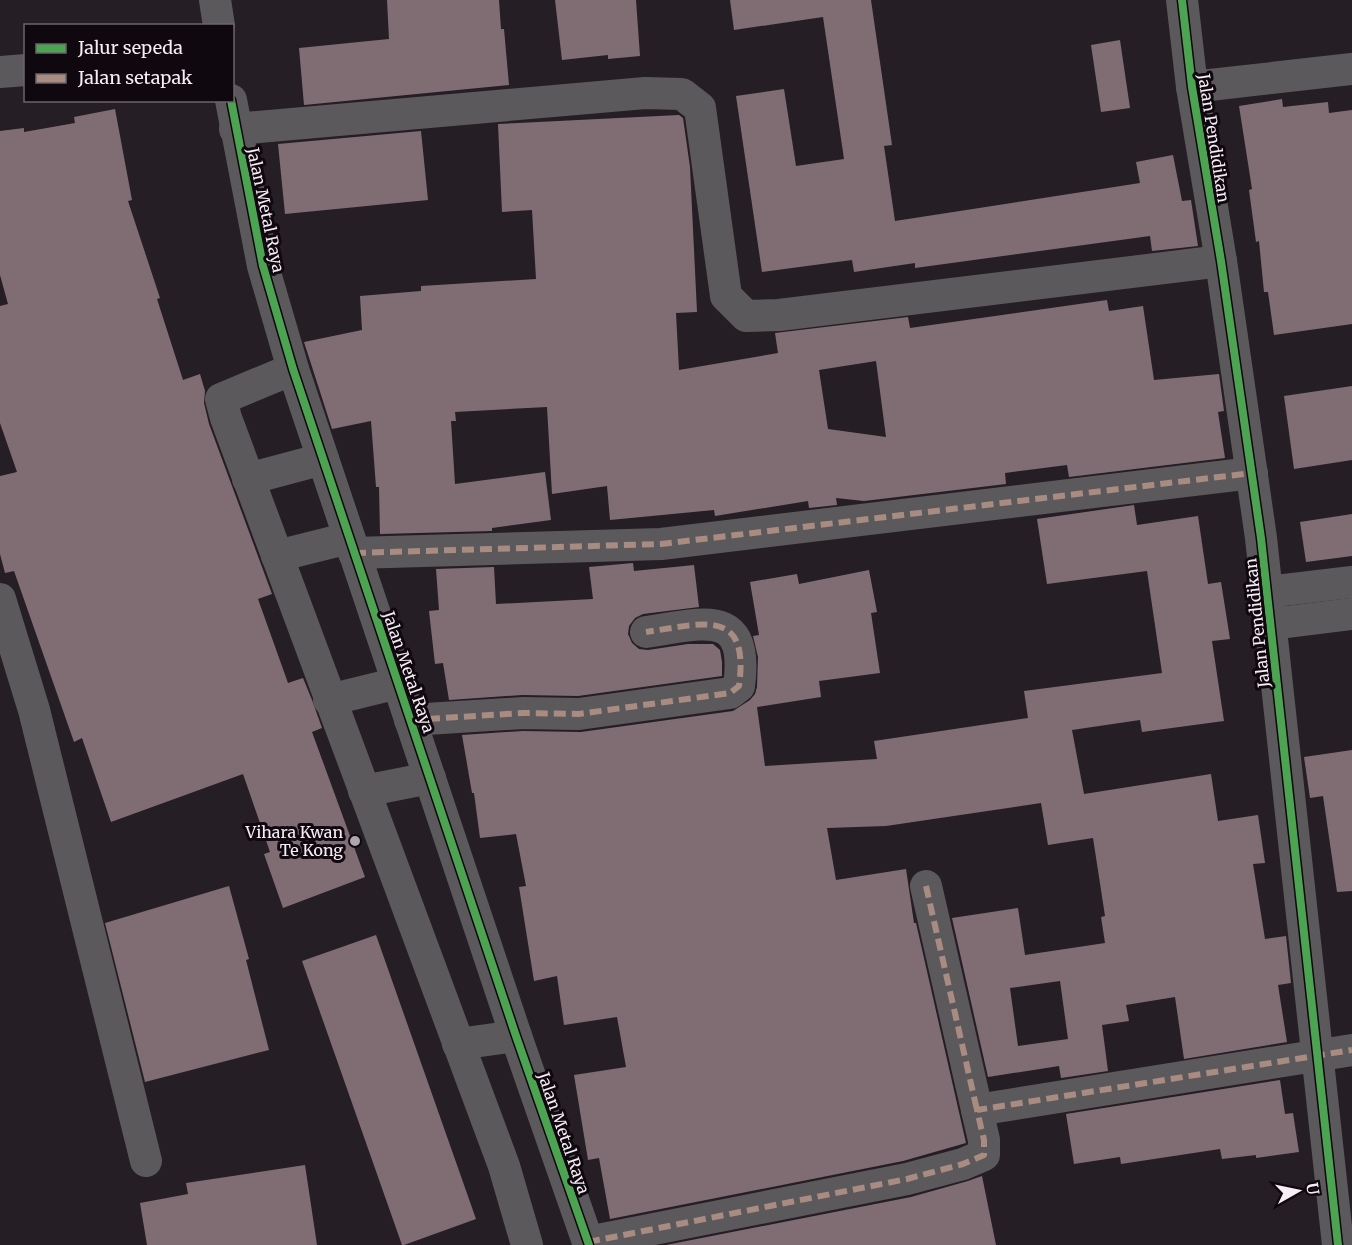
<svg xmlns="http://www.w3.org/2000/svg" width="1352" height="1245" viewBox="0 0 1352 1245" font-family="Merriweather,serif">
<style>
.building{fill:#806d74;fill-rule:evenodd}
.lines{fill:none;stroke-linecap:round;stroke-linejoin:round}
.minor{stroke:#5c595d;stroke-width:32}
.quiet{stroke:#a88b81;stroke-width:6;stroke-dasharray:12 6;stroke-linecap:butt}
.cycleway-casing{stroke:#0f080e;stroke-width:11}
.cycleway{stroke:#4ca352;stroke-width:8}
.poi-dot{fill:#aea5ad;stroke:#0f080e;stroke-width:2}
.labels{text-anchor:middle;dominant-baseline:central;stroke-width:6;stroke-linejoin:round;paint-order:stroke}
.street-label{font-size:16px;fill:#f8edf6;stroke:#0f080e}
.poi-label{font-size:16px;fill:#f8edf6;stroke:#0f080e;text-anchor:end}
</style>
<rect width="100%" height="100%" fill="#261e25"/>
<!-- building -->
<g class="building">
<polygon points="387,0 499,0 501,29 504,29 509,85 304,105 299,48 389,39"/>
<polygon points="555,0 636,0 640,56 608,59 608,55 562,60"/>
<polygon points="730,0 871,0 892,145 884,146 895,221 1140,183 1136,162 1173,155 1182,201 1191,200 1198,246 1152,251 1150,236 915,268 915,263 854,272 852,260 762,272 736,96 784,89 796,166 844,159 823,17 734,30"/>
<polygon points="1120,40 1130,108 1101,112 1091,45"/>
<polygon points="1282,99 1283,107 1328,102 1329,113 1352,110 1352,324 1274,335 1268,292 1264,292 1259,241 1256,242 1249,190 1252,189 1239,106"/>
<polygon points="115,109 132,200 128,201 160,298 157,299 183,380 200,374 205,391 204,403 209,424 272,594 258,599 288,683 303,678 312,700 322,728 312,732 365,877 283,908 264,854 270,852 243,774 111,822 82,738 74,742 14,571 5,573 0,554 0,476 17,472 0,423 0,306 8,304 0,275 0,131 24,128 24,132 75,123 74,117"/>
<path d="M 679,115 L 683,118 L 690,167 L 697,312 L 676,313 L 679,370 L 778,353 L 775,333 L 908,317 L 910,328 L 1107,300 L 1109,311 L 1143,306 L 1154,380 L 1219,374 L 1224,411 L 1218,412 L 1225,458 L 1069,477 L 1067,465 L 1005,473 L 1006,484 L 864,501 L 836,498 L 837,505 L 809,508 L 808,501 L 715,516 L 714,510 L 610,520 L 607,486 L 552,494 L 547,407 L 455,412 L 456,421 L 451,421 L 455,484 L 545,472 L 551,520 L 492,528 L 492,531 L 380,534 L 379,487 L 376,487 L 371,421 L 332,429 L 304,342 L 362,330 L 360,296 L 421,291 L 421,286 L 536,279 L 532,210 L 502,212 L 498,124 ZM 876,361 L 886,437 L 828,429 L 819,370 Z"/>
<polygon points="421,131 428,200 285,214 278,144"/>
<polygon points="1352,386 1352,460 1294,469 1284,396"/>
<path d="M 1134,505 L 1137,525 L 1198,516 L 1208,584 L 1221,582 L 1230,639 L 1212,641 L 1224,721 L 1142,732 L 1140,720 L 1072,730 L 1084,794 L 1211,774 L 1218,821 L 1258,815 L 1265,863 L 1253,864 L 1265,939 L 1286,936 L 1291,983 L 1278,985 L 1287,1042 L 1184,1059 L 1175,997 L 1126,1005 L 1129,1021 L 1102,1025 L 1108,1071 L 1061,1078 L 1059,1066 L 988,1077 L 952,918 L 1018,908 L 1025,955 L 1105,943 L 1101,917 L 1105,916 L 1093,838 L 1048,845 L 1041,803 L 886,826 L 827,828 L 836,880 L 906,869 L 914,923 L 916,923 L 966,1143 L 903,1161 L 610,1219 L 599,1158 L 588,1160 L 574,1075 L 626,1067 L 617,1017 L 564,1025 L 557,976 L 534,981 L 519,887 L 526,886 L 516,834 L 480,838 L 474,793 L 472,793 L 462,735 L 523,731 L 581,732 L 733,711 L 750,700 L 755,694 L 757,687 L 758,657 L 753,636 L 759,635 L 750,582 L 797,574 L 799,584 L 869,570 L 877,612 L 871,613 L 880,673 L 819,681 L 821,697 L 757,707 L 765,766 L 877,759 L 874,741 L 1028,718 L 1024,691 L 1162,673 L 1147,571 L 1047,584 L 1037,519 ZM 1060,981 L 1068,1039 L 1018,1046 L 1010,988 Z"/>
<polygon points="1352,514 1352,556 1306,562 1300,522"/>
<polygon points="633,563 634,571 694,565 699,607 643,614 635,618 629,626 628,634 632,643 639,649 648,650 688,644 713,644 720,650 722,662 722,676 578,696 522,695 449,700 443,663 435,664 429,611 439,610 436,569 494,567 496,604 593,599 589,567"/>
<polygon points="1352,750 1352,891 1337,892 1323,796 1310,798 1304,757"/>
<polygon points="229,886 249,959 246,960 269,1050 145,1082 105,923"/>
<polygon points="376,935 476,1219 404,1245 402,1245 302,961"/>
<polygon points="1280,1080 1285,1114 1293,1113 1299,1152 1256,1158 1256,1155 1222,1159 1220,1149 1121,1164 1120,1157 1074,1164 1066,1114"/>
<polygon points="305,1165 317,1245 147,1245 140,1203 188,1194 186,1183"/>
<polygon points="982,1176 996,1245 666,1245 911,1197 968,1181"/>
</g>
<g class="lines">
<!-- minor -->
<g class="minor">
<polyline points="215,0 219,26"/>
<polyline points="1182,0 1192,87 1221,261 1261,538 1338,1245"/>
<polyline points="0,72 26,70"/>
<polyline points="1192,87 1352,69"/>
<polyline points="231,100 263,266 293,369 516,1036 589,1245"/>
<polyline points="235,129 645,93 682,94 700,108 726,296 746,316 779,315 1221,261"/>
<polyline points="293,369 221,399 226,418 504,1166 527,1245"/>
<polyline points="248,479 323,459"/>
<polyline points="354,553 661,544 1252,473"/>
<polyline points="277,556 349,538"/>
<polyline points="1267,592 1352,582"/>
<polyline points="0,599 34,710 146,1161"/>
<polyline points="1270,624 1352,614"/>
<polyline points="329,700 398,683"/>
<path d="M 410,720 L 523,713 L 579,714 L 730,693 L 739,686 C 750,606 702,624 646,632"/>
<polyline points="364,791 430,778"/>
<polyline points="926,886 977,1110"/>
<polyline points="458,1044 516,1036"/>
<polyline points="588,1242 907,1179 963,1164 984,1155 984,1140 977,1110 1352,1050"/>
</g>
<!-- quiet -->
<g class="quiet">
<polyline points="354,553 661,544 1252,473"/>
<path d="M 410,720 L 523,713 L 579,714 L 730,693 L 739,686 C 750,606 702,624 646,632"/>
<polyline points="926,886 977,1110"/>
<polyline points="588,1242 907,1179 963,1164 984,1155 984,1140 977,1110 1352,1050"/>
</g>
<!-- cycleway casing -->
<g class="cycleway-casing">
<g id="cycleway">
<polyline points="1182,0 1192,87 1221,261 1261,538 1338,1245"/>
<polyline points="231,100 263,266 293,369 516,1036 589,1245"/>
</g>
</g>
<!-- cycleway -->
<use href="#cycleway" class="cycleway"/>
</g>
<!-- markers -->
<circle class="poi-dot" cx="355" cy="841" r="6"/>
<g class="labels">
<!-- street labels -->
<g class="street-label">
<text transform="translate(1214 138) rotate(81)">Jalan Pendidikan</text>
<text transform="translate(266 210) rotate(78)">Jalan Metal Raya</text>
<text transform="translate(1257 623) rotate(-96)">Jalan Pendidikan</text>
<text transform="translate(409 672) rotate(71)">Jalan Metal Raya</text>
<text transform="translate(564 1133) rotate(71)">Jalan Metal Raya</text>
</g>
<!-- poi labels -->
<g class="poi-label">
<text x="343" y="832">Vihara Kwan<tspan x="343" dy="18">Te Kong</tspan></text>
</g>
</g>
<!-- legend -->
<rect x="24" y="24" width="210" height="78" fill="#0f080e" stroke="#6c646b" stroke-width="1.5"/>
<rect x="36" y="44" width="30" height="9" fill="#4ca352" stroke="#6c646b" stroke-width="1.5"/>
<text x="78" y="54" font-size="18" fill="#f8edf6">Jalur sepeda</text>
<rect x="36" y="74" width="30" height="9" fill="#a88b81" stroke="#6c646b" stroke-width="1.5"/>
<text x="78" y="84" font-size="18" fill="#f8edf6">Jalan setapak</text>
<!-- north arrow -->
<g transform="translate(1298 1191) rotate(81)" stroke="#0f080e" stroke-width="4.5" paint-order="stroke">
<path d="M0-4.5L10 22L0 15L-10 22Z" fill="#f8edf6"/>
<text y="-9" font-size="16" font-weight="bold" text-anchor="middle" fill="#f8edf6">U</text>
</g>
</svg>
